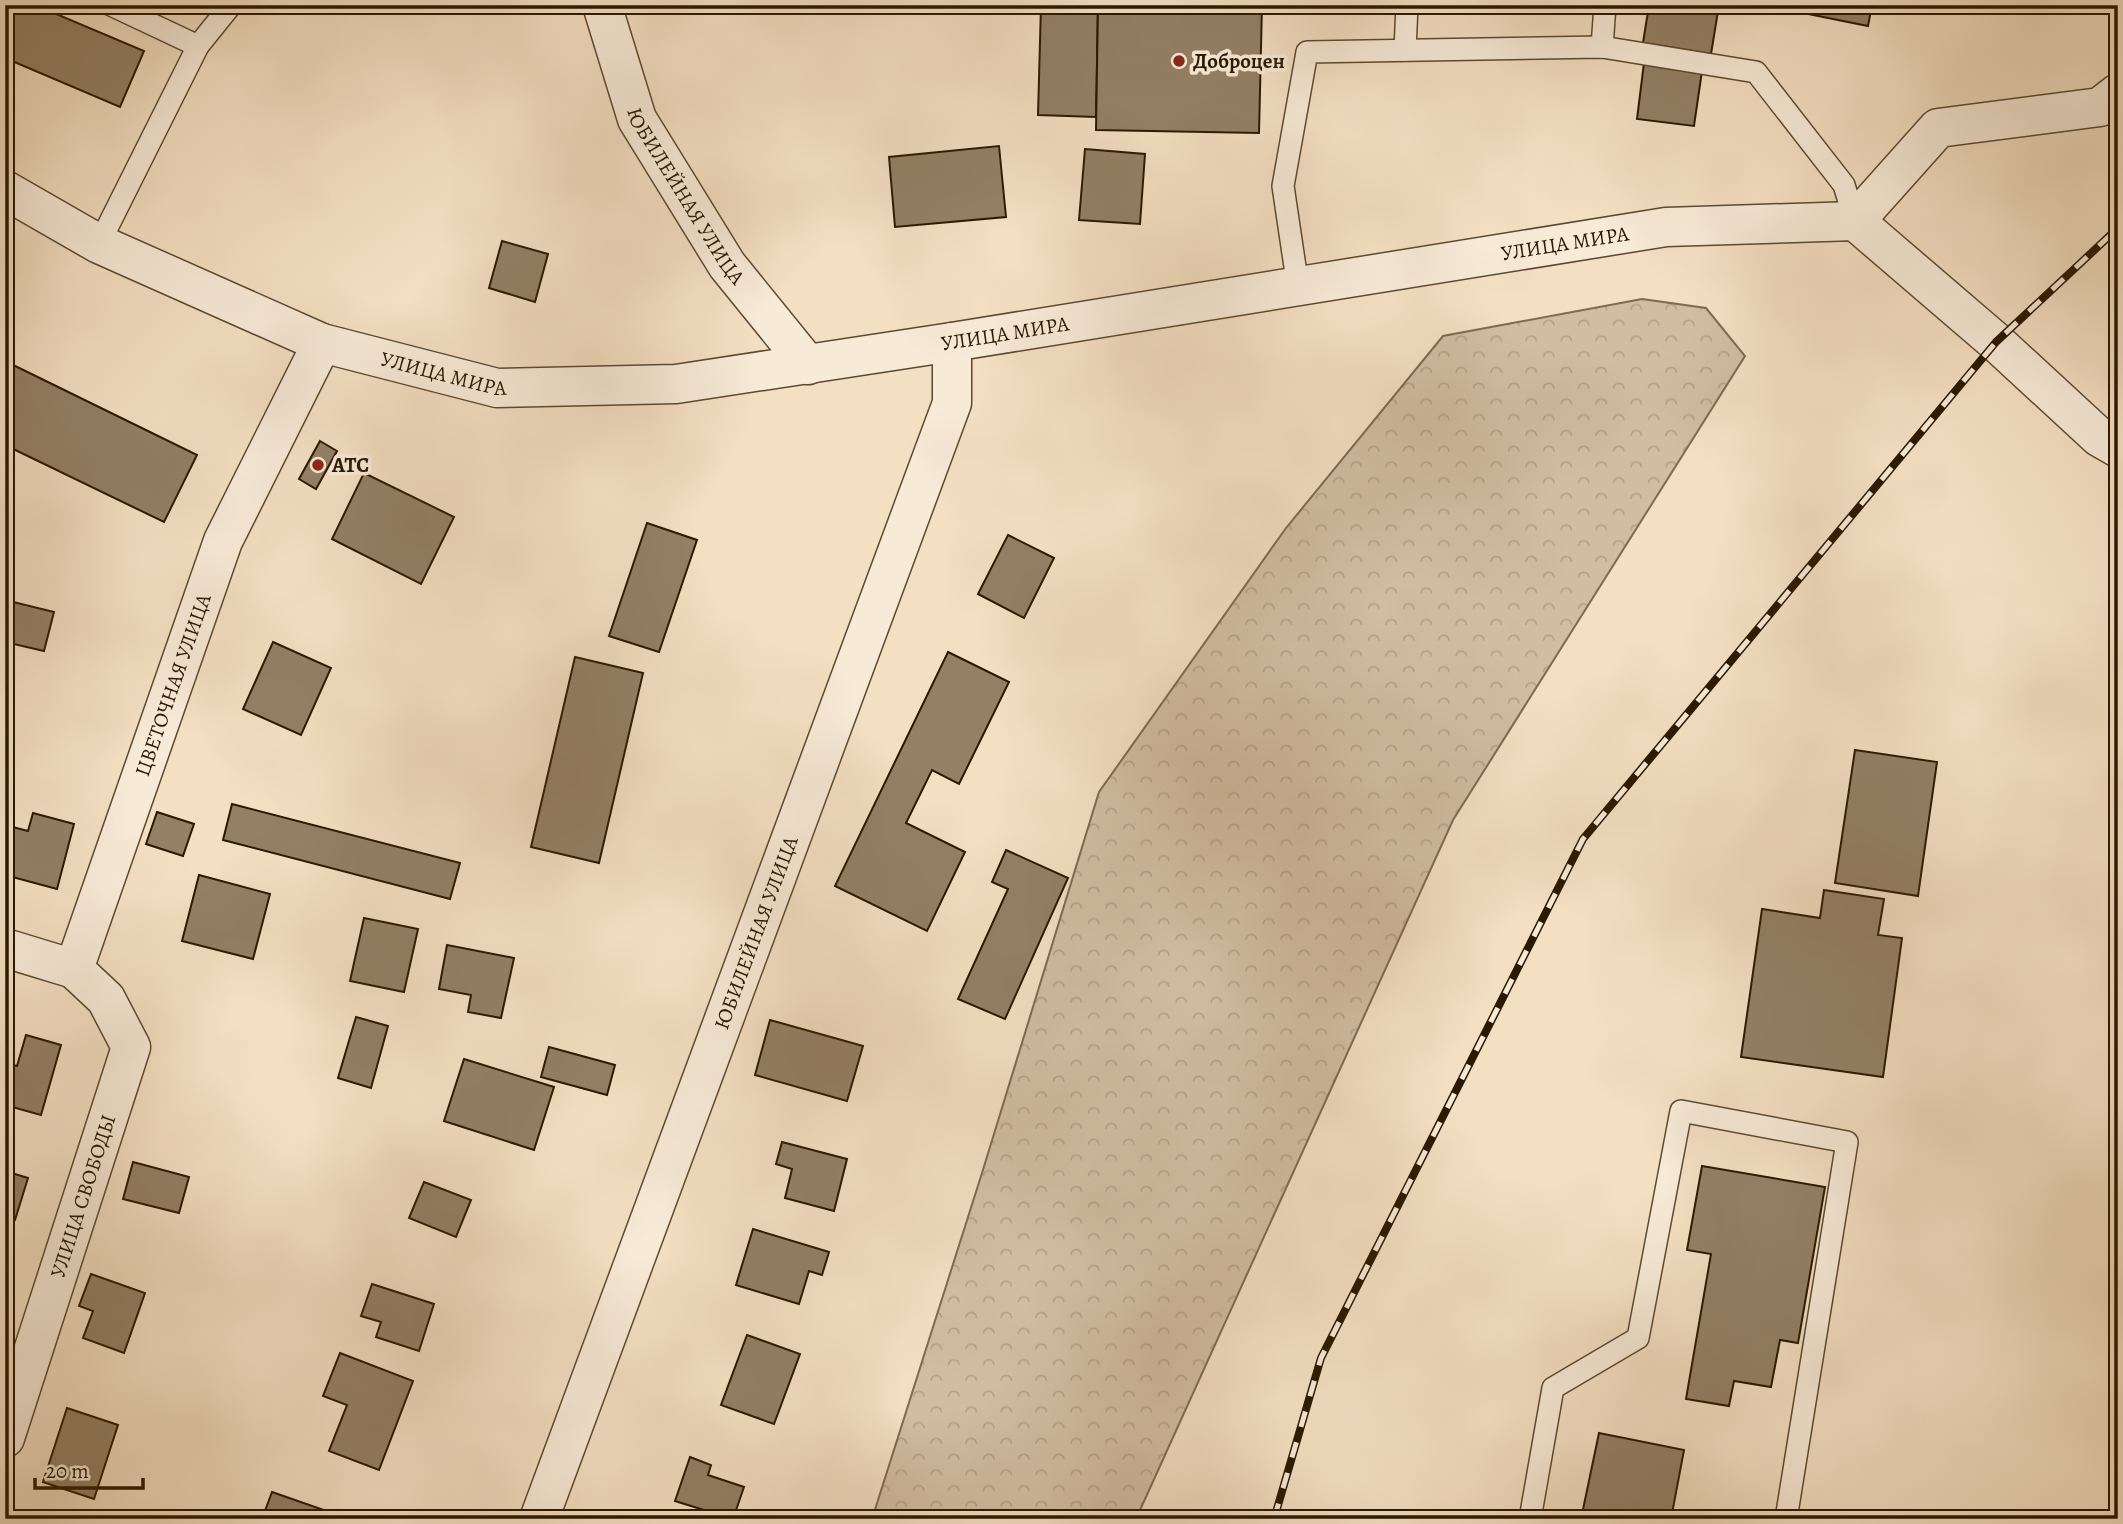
<svg xmlns="http://www.w3.org/2000/svg" width="2123" height="1524" viewBox="0 0 2123 1524" font-family="Alegreya,serif">
<style>
.forest{fill:url(#forest-crowns);stroke:#7e6b50;stroke-width:2}
.building{fill:#938065;stroke:#2a1900;stroke-width:2}
.lines{fill:none;stroke-linecap:round;stroke-linejoin:round}
.lane-casing{stroke:#5c4a30;stroke-width:24}
.street-casing{stroke:#5c4a30;stroke-width:41}
.lane{stroke:#f7ead7;stroke-width:21}
.street{stroke:#f7ead7;stroke-width:38}
.rail-casing{stroke:#2a1900;stroke-width:8}
.rail{stroke:#f7ead7;stroke-width:5;stroke-dasharray:16;stroke-linecap:butt}
.poi-dot{fill:#8f2418;stroke:#f7ead7;stroke-width:2.5}
.labels{text-anchor:middle;dominant-baseline:central;stroke-width:7;stroke-linejoin:round;paint-order:stroke}
.poi-label{font-size:21px;font-weight:bold;fill:#2a1900;stroke:#f7ead7;text-anchor:start}
.street-label{font-size:21px;fill:#2a1900;stroke:#f7ead7}
</style>
<defs>
<pattern id="forest-crowns" width="20" height="18" patternUnits="userSpaceOnUse" patternTransform="scale(1.75)"><rect width="20" height="18" fill="#d1bda1"/><path d="M2 6a3 3 0 1 1 6 0M12 15a3 3 0 1 1 6 0" fill="none" stroke="#b4a289"/></pattern>
</defs>
<rect width="100%" height="100%" fill="#f3dfc2"/>
<filter id="stains"><feTurbulence type="fractalNoise" baseFrequency=".00286" numOctaves="4"/><feColorMatrix values="0 0 0 0 .2 0 0 0 0 .09 0 0 0 0 .02 0 0 0 .5 -.17"/></filter>
<radialGradient id="worn" r=".72"><stop offset=".6" stop-color="#630" stop-opacity="0"/><stop offset="1" stop-color="#630" stop-opacity=".3"/></radialGradient>
<!-- forest -->
<polygon class="forest" points="1642,299 1706,308 1745,356 1453,820 1136,1519 872,1519 982,1173 1099,792 1286,528 1443,336"/>
<!-- building -->
<g class="building">
<polygon points="5,5 35,5 144,51 120,107 5,58"/>
<polygon points="1041,5 1098,5 1096,117 1038,115"/>
<polygon points="1098,5 1262,5 1259,133 1096,130"/>
<polygon points="1649,5 1719,5 1711,54 1643,43"/>
<polygon points="1804,5 1872,5 1868,26 1803,13"/>
<polygon points="1644,63 1702,71 1694,126 1637,119"/>
<polygon points="999,146 1006,217 895,227 889,157"/>
<polygon points="1085,149 1145,154 1140,224 1079,220"/>
<polygon points="502,241 548,254 535,302 489,288"/>
<polygon points="5,361 197,455 164,522 5,445"/>
<polygon points="320,441 337,451 316,489 299,479"/>
<polygon points="364,473 454,517 421,584 332,539"/>
<polygon points="647,523 697,540 659,652 609,636"/>
<polygon points="1008,535 1054,558 1024,618 978,594"/>
<polygon points="5,600 54,612 44,651 5,642"/>
<polygon points="273,642 331,668 301,735 243,709"/>
<polygon points="948,652 1009,682 959,784 932,770 906,823 965,852 927,931 835,886"/>
<polygon points="575,657 643,673 599,863 531,847"/>
<polygon points="1855,750 1937,762 1918,896 1835,883"/>
<polygon points="232,804 460,863 450,899 223,840"/>
<polygon points="157,812 194,824 183,856 146,844"/>
<polygon points="33,813 74,824 57,889 5,875 5,825 28,831"/>
<polygon points="1006,850 1068,878 1005,1019 958,999 1008,889 992,882"/>
<polygon points="199,875 270,894 253,959 182,941"/>
<polygon points="1824,890 1884,899 1878,935 1902,938 1883,1077 1741,1057 1762,909 1820,918"/>
<polygon points="364,918 418,929 404,992 350,981"/>
<polygon points="447,945 514,958 501,1018 468,1012 471,995 439,989"/>
<polygon points="356,1017 388,1026 371,1088 338,1078"/>
<polygon points="770,1020 863,1046 847,1101 755,1075"/>
<polygon points="26,1035 61,1045 41,1115 5,1105 5,1063 17,1066"/>
<polygon points="549,1047 615,1065 607,1095 541,1077"/>
<polygon points="464,1059 554,1087 534,1150 444,1121"/>
<polygon points="782,1142 847,1159 834,1211 785,1198 792,1169 776,1164"/>
<polygon points="133,1162 189,1177 179,1213 123,1199"/>
<polygon points="1702,1166 1825,1187 1798,1343 1780,1340 1771,1387 1734,1381 1729,1406 1686,1399 1711,1254 1687,1250"/>
<polygon points="5,1171 28,1178 15,1220 5,1217"/>
<polygon points="424,1182 471,1200 456,1237 409,1218"/>
<polygon points="753,1229 829,1252 822,1275 809,1271 799,1304 736,1285"/>
<polygon points="91,1274 145,1293 124,1353 83,1338 93,1311 79,1306"/>
<polygon points="372,1284 434,1304 419,1351 376,1337 381,1322 361,1316"/>
<polygon points="747,1335 800,1354 774,1424 721,1405"/>
<polygon points="340,1353 413,1381 379,1470 329,1451 347,1405 323,1396"/>
<polygon points="67,1408 118,1425 94,1499 43,1482"/>
<polygon points="1599,1433 1684,1450 1671,1519 1581,1519"/>
<polygon points="690,1457 711,1465 708,1475 744,1487 733,1519 675,1501"/>
<polygon points="272,1492 344,1517 343,1519 262,1519"/>
</g>
<g class="lines">
<!-- lane casing -->
<g class="lane-casing">
<g id="lane">
<polyline points="111,5 198,46"/>
<polyline points="1602,47 1605,5"/>
<polyline points="1405,50 1407,5"/>
<polyline points="99,244 198,46 231,5"/>
<polyline points="1298,287 1283,186 1307,52 1602,47 1756,72 1844,185 1855,221"/>
<polyline points="1530,1519 1553,1388 1638,1338 1681,1111 1847,1142 1786,1519"/>
</g>
</g>
<!-- street casing -->
<g class="street-casing">
<g id="street">
<path id="s1" d="M 602,5 L 637,119 L 727,265 L 808,365"/>
<path id="s2" d="M 5,190 L 99,244 L 322,343 L 497,388 L 676,384 L 952,342 L 1666,227 L 1855,221 L 1996,342 L 2099,437 L 2118,448"/>
<polyline points="1855,221 1938,128 2100,107 2118,93"/>
<path id="s3" d="M 5,948 L 74,969 L 223,541 L 322,343"/>
<path id="s4" d="M 5,1438 L 131,1047 L 106,999 L 74,969"/>
<path id="s5" d="M 539,1519 L 952,403 L 952,342"/>
</g>
</g>
<!-- lane -->
<use href="#lane" class="lane"/>
<!-- street -->
<use href="#street" class="street"/>
<!-- rail casing -->
<g class="rail-casing">
<polyline id="rail" points="1274,1519 1321,1358 1583,839 1996,342 2118,228"/>
</g>
<!-- rail -->
<use href="#rail" class="rail"/>
</g>
<!-- markers -->
<g class="poi-dot">
<circle cx="1179" cy="61" r="7"/>
<circle cx="318" cy="465" r="7"/>
</g>
<g class="labels">
<!-- poi labels -->
<g class="poi-label">
<text x="1193" y="61">Доброцен</text>
<text x="332" y="465">АТС</text>
</g>
<!-- street labels -->
<g class="street-label">
<text stroke="none"><textPath href="#s1" startOffset="210">ЮБИЛЕЙНАЯ УЛИЦА</textPath></text>
<text stroke="none"><textPath href="#s2" startOffset="1612">УЛИЦА МИРА</textPath></text>
<text stroke="none"><textPath href="#s2" startOffset="1045">УЛИЦА МИРА</textPath></text>
<text stroke="none"><textPath href="#s2" startOffset="478">УЛИЦА МИРА</textPath></text>
<text stroke="none"><textPath href="#s3" startOffset="373">ЦВЕТОЧНАЯ УЛИЦА</textPath></text>
<text stroke="none"><textPath href="#s5" startOffset="625">ЮБИЛЕЙНАЯ УЛИЦА</textPath></text>
<text stroke="none"><textPath href="#s4" startOffset="254">УЛИЦА СВОБОДЫ</textPath></text>
</g>
</g>
<!-- margin -->
<rect width="2123" height="1524" fill="none" stroke="#f3dfc2" stroke-width="28"/>
<rect x="7" y="7" width="2109" height="1510" fill="none" stroke="#2a1900" stroke-width="3.5"/>
<rect x="14" y="14" width="2095" height="1496" fill="none" stroke="#2a1900" stroke-width="2"/>
<!-- scale -->
<path d="M35 1478v10h108v-10" fill="none" stroke="#2a1900" stroke-width="3.5"/>
<text x="46" y="1478" font-size="21" fill="#2a1900" stroke="#f7ead7" stroke-width="5" paint-order="stroke">20 m</text>
<rect width="100%" height="100%" filter="url(#stains)"/>
<rect width="100%" height="100%" fill="url(#worn)"/>
</svg>
